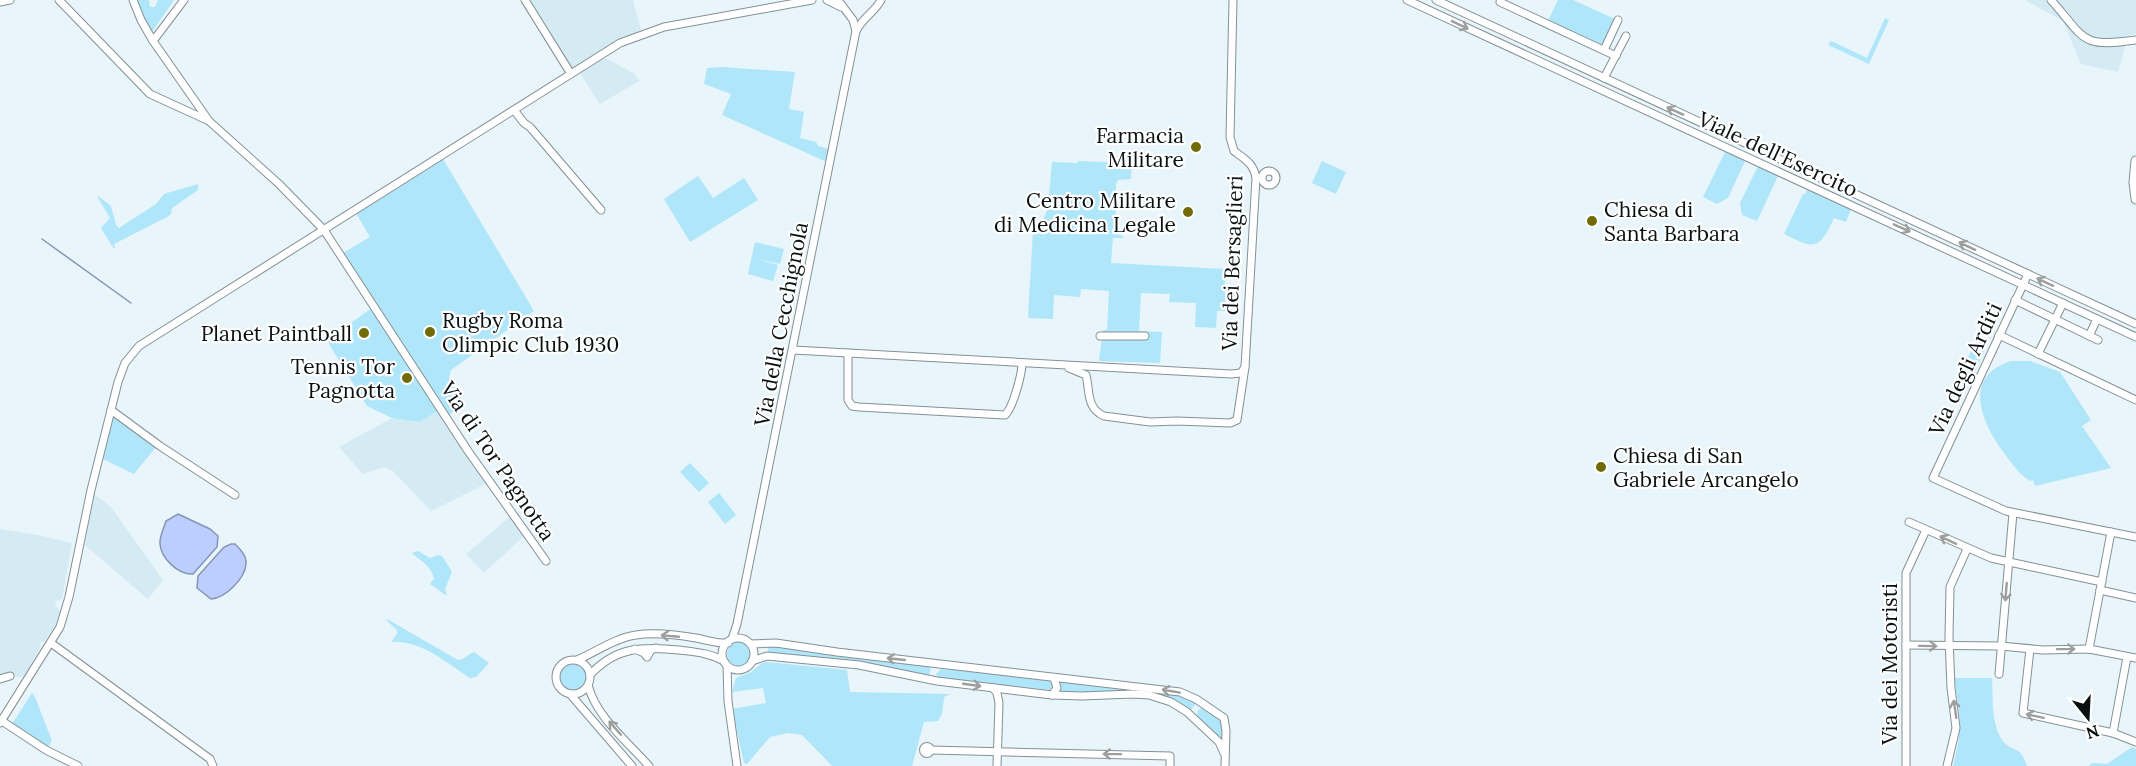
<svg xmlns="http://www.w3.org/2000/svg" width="2136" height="766" viewBox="0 0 2136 766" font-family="Lora,serif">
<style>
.built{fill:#d5ebf3}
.green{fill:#b0e6f9}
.water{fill:#bbcefd;stroke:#8695b6;stroke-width:1.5}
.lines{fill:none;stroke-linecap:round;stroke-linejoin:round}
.stream{stroke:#8695b6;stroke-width:1.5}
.minor-casing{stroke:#849095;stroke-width:9}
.major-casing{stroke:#849095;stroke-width:11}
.minor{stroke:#fff;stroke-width:7}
.major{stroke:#fff;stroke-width:9}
.oneway{stroke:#9d9f9f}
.poi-dot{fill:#706b06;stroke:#fff;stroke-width:2}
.labels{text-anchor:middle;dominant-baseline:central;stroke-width:4.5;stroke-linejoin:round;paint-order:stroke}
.poi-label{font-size:21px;fill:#0a0f10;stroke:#fff;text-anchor:end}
.street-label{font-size:21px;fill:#0a0f10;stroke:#fff}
</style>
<rect width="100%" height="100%" fill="#e8f5fa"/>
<!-- built -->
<g class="built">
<polygon points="528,0 633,0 641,30 621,39 572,70"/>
<polygon points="2025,0 2136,0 2136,34 2125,36 2125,47 2118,72 2081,64 2063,21"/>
<polygon points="605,58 635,74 639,81 600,104 580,73"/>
<polygon points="439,410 487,483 431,511 393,471 385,467 363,474 339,447 392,418 420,422"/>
<polygon points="94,494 111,507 163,580 148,599 85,545"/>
<polygon points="511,516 525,535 484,573 466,554"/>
<polygon points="0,529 37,535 72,543 62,599 56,601 55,606 60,610 56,624 44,642 41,642 39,650 24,677 0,677"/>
</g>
<!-- green -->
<g class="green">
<polygon points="136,0 149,0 150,7 155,7 158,0 174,0 152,32 149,30"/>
<polygon points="1558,0 1573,0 1615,19 1603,45 1548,21"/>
<polygon points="1885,18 1889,20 1869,64 1828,45 1831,41 1867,58"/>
<polygon points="722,67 795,72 789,109 804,112 800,138 816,142 818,146 829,149 827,162 722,115 731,94 704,84 707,68"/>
<polygon points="1725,152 1745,161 1728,198 1717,204 1703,197"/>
<polygon points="443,159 534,311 451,370 449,378 465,404 449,415 343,253 370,237 356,213"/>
<polygon points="1078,161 1132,163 1131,179 1118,180 1116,184 1116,230 1124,238 1113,238 1111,263 1225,269 1225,311 1217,311 1216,328 1195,327 1196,303 1169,302 1170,294 1141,293 1139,331 1162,332 1160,363 1099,361 1103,330 1107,330 1109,291 1081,289 1080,297 1054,295 1053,319 1028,318 1033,231 1044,218 1048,207 1052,162 1078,163"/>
<polygon points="1322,161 1346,172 1336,194 1312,183"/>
<polygon points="1758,166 1778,176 1757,221 1742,215 1740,203"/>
<polygon points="698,176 713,198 744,178 758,200 690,242 664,199"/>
<polygon points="198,184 198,190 172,208 171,214 167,217 114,244 115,248 114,249 101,228 110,218 98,198 98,196 111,206 116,225 119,228 156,204 164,194"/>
<path d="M 1808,189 L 1851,209 L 1846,222 L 1834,218 C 1819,251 1814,249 1784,234 L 1803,194 L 1805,194 Z"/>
<polygon points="755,242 784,249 780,264 757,259 778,265 773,281 748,274"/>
<polygon points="372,308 439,410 420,422 392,418 367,406 329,344 328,339"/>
<polygon points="1974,344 1985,349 1971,381 1960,376"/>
<path d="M 2011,361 L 2030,361 L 2060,372 L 2091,420 L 2082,426 L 2111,468 L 2035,486 L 2033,480 L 2030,481 C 2019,474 2012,464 2004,453 C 1982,423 1961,377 2011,361 Z"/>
<polygon points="114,417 156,447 134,474 103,459 111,419"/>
<polygon points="690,463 709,483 699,492 680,472"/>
<polygon points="719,493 736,515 725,524 708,502"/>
<path d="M 418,551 L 430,558 L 438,555 L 442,556 L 452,572 L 445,589 L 447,596 L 430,584 L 434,579 C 432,567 421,561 412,553 Z"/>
<path d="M 387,619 L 458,660 C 465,660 467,654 474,652 L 489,663 L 476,677 L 470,678 C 445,662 421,640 391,642 L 397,634 L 397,630 L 387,621 Z"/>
<circle cx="739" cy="654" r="12"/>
<polygon points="768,646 776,646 931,666 929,677 911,674 879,665 768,654"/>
<polygon points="767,662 847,670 850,692 951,694 944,697 942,714 938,721 924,722 912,766 832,766 802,735 788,733 770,737 747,764 744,763 732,709 766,703 763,688 732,692 736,678 751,672 762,663"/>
<circle cx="573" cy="677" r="13"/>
<polygon points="941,669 1047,679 1054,684 1051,690 1014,686 1009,688 939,678 936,674"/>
<path d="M 1954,678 L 1992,678 C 1993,696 1991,724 2002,740 C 2012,753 2020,744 2027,766 L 1953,766 C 1963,729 1960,715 1954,678 Z"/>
<polygon points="1060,681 1173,693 1197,702 1190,711 1165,697 1058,693 1061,688"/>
<polygon points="32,693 35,697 52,741 47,748 12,724"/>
<polygon points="1202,708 1223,721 1222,742 1197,717 1198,710"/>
<polygon points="2132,747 2136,749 2136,766 2089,766 2092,763 2107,764"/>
</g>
<!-- water -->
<g class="water">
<path d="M 178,514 L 210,529 L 218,536 L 217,547 L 193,574 C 178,575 161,558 160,544 C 159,537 164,528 166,521 Z"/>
<path d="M 231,544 L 235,544 C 240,549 247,556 246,564 C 245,579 225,598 211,599 L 197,588 L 198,576 L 224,547 Z"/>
</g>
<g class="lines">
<!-- stream -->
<polyline class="stream" points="42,239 131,303"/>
<!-- minor casing -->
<g class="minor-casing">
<g id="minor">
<polyline points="59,0 150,94 207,120"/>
<polyline points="133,0 141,20 153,41 209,121 279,184 324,230 468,451 546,561"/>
<polyline points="525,0 571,74"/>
<polyline points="827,0 841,7"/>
<polyline points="838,0 853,20 856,31"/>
<polyline points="1407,0 2136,337"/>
<polyline points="1436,0 2136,324"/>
<path d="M 2051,0 C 2086,39 2079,48 2136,40"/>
<polyline points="0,2 10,0"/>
<polyline points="1500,2 1616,56"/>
<polyline points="153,41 184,0"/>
<polyline points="1604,50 1618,20"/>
<polyline points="1604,78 1626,36"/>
<polyline points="514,110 524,123 530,127 601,210"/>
<circle cx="1269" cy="178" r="7"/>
<polyline points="2028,274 1933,478 2006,511 2136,537"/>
<polyline points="2015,300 2098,340"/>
<polyline points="1999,335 2136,400"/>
<polyline points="1100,336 1145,336"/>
<polyline points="2089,336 2097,319"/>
<path d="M 793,350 L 1231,374 L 1241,373 L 1245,367 L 1256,178 C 1254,164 1245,159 1234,151 L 1230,137 L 1233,0"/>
<path d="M 848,353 L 848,400 L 852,406 L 859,407 L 1005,415 C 1013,408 1022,374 1022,363"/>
<polyline points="2038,354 2063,303"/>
<path d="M 1069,368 L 1086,375 C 1090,391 1086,408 1104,416 L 1150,422 L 1177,421 L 1230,423 L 1237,420 L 1245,367"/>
<polyline points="111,410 160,446 235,495"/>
<polyline points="1909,522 1991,558 2102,582"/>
<polyline points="2100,590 2136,598"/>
<circle cx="738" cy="654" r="16"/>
<path d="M 732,639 L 737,624 L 856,31 C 863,17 875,12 881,0"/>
<polyline points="51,643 210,759 213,766"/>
<polyline points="751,644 776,643 837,652 1180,692 1196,699 1224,718 1226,731 1225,766"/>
<polyline points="1906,645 2001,646 2043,650 2089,649 2136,658"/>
<polyline points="635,649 644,653 647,657 651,650 656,648"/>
<polyline points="2030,649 2023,713 2113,733 2136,742"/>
<polyline points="2089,649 2111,532"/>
<path d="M 577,660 C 596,652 615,638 636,635 C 655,632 678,635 696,638 C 707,640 717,644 728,643"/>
<circle cx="573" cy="677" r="17"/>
<polyline points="752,661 767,656 859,665 937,681 1052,695 1082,696 1132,694 1149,695 1171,702 1187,712 1219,742 1224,753"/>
<polyline points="727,665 728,701 737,766"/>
<polyline points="1999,674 2013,513"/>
<path d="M 590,675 C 615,647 643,646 679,650 C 695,652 710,653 724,661"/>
<polyline points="0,679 10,676"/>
<path d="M 588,685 C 596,717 628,742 649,766"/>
<polyline points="993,688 997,693 999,703 997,766"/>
<polyline points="570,694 632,766"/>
<polyline points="1052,695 1057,688 1054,678"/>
<polyline points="2,721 46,750 78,766"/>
<polyline points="0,723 60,627 69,597 91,490 118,382 125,363 139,346 620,43 664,27 812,0"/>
<polyline points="2113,733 2127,657"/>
<circle cx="927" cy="750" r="3.5"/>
<polyline points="931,750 1170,756 1170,766"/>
<polyline points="1906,766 1906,573 1926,530"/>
<polyline points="1947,766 1956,728 1951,688 1949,637 1950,587 1967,549"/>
</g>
</g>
<!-- major casing -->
<g class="major-casing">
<polyline id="major" points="2136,161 2134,182 2136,199"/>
</g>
<!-- minor -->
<use href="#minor" class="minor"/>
<!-- major -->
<use href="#major" class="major"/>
</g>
<!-- one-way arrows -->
<defs><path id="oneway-shaft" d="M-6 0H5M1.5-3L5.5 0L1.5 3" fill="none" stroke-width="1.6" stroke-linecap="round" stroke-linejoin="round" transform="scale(1.5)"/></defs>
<g class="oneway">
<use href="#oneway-shaft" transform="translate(1460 25) rotate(25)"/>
<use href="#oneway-shaft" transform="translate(1675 111) rotate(-156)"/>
<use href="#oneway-shaft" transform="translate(1902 228) rotate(24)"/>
<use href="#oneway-shaft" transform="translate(1967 246) rotate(-155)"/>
<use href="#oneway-shaft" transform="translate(2045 282) rotate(-155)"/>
<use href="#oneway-shaft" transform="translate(1948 540) rotate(-155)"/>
<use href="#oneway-shaft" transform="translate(2006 592) rotate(95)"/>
<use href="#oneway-shaft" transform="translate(670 636) rotate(-175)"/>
<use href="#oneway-shaft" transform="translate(1928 646) rotate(1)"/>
<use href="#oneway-shaft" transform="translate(2066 649) rotate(-1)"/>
<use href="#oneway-shaft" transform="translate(896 659) rotate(-174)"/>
<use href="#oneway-shaft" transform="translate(972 685) rotate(8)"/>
<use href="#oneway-shaft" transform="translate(1171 691) rotate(-170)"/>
<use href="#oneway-shaft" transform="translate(1955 709) rotate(-98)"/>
<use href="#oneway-shaft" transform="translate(2035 716) rotate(-168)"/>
<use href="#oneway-shaft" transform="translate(615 728) rotate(-131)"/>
<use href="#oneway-shaft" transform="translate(1112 754) rotate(-179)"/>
</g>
<!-- markers -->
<g class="poi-dot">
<circle cx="1196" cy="147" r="6"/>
<circle cx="1188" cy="212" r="6"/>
<circle cx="1592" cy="221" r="6"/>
<circle cx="430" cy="332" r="6"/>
<circle cx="364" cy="333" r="6"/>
<circle cx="407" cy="378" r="6"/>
<circle cx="1601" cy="467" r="6"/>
</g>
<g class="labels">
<!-- poi labels -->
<g class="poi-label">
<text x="1184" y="135">Farmacia<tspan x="1184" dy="24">Militare</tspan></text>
<text x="1176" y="200">Centro Militare<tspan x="1176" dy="24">di Medicina Legale</tspan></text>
<text x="1604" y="209" text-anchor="start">Chiesa di<tspan x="1604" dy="24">Santa Barbara</tspan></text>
<text x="442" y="320" text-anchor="start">Rugby Roma<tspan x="442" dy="24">Olimpic Club 1930</tspan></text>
<text x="352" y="333">Planet Paintball</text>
<text x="395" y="366">Tennis Tor<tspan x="395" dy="24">Pagnotta</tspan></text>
<text x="1613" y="455" text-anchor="start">Chiesa di San<tspan x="1613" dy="24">Gabriele Arcangelo</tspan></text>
</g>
<!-- street labels -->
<g class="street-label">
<text transform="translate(1778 154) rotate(25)">Viale dell'Esercito</text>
<text transform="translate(1232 263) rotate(-88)">Via dei Bersaglieri</text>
<text transform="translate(781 324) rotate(-79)">Via della Cecchignola</text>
<text transform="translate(1965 369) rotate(-65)">Via degli Arditi</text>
<text transform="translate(498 461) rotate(56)">Via di Tor Pagnotta</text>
<text transform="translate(1889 664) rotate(-90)">Via dei Motoristi</text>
</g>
</g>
<!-- north arrow -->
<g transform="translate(2088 718) rotate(162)" stroke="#ffffff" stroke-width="4.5" paint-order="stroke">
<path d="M0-4.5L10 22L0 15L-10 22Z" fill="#0a0f10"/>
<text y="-9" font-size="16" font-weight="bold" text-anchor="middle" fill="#0a0f10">N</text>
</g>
</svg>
